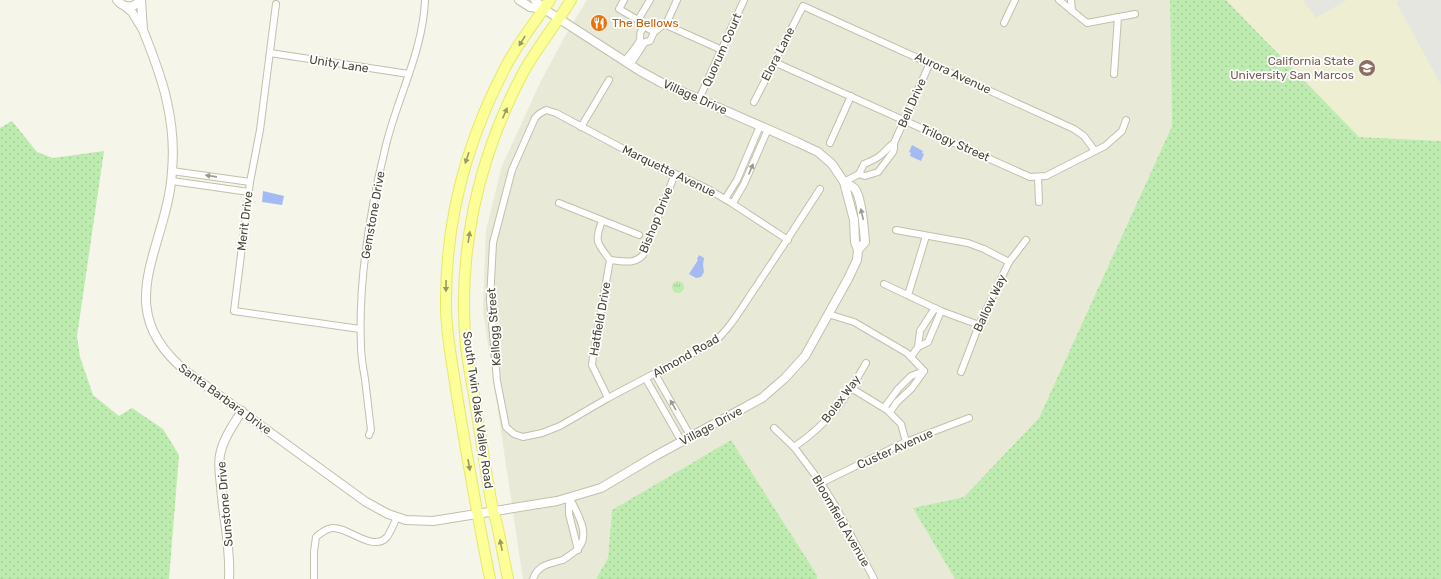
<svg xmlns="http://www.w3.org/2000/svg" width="1441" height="579" viewBox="0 0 1441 579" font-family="Rubik,sans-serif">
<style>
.residential{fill:#e9e9d7}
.education{fill:#eeefd2}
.grass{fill:url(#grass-dots)}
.park{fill:url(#park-tufts)}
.parking{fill:#e6e6e1}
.water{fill:#a3baf4}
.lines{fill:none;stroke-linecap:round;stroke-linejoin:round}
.minor-casing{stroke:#c1c0ab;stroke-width:8}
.tertiary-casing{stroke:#c1c0ab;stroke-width:10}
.primary-casing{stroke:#e8e963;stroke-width:12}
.minor{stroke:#fff;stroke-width:6}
.tertiary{stroke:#fff;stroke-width:8}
.primary{stroke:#fcff98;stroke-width:10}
.oneway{fill:#9a9a63}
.oneway2{fill:#9b9a91}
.labels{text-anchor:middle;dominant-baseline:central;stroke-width:3.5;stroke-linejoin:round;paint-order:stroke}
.food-label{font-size:12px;fill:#c56008;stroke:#fff;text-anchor:start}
.street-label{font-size:12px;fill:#494837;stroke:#fff}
.education-label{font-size:12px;fill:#785e54;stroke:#fff;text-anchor:end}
</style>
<defs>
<pattern id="grass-dots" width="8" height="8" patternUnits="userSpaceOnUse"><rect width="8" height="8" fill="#beebb0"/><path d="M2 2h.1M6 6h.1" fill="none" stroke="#a5cb98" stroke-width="1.8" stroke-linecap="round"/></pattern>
<pattern id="park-tufts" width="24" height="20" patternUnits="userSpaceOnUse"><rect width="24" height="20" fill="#beebb0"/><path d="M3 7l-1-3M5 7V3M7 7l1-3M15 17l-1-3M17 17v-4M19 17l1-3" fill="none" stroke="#a5cb98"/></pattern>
</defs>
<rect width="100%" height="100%" fill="#f5f5e9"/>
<!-- residential -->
<polygon class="residential" points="587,0 1170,0 1172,126 1039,418 964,497 914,508 955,579 817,579 817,575 731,440 612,510 608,558 596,579 523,579 483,311 486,230 502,166 540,83 565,36"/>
<!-- education -->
<polygon class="education" points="1226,0 1441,0 1441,141 1359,137"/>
<!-- grass -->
<g class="grass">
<polygon points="1170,0 1226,0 1359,137 1441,141 1441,579 955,579 913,508 964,497 1039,418 1172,126"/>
<polygon points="12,121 37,152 53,158 104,151 77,336 80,357 93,395 119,416 132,408 163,429 179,455 169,579 0,579 0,128"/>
<polygon points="731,440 817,575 817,579 596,579 608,558 612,510"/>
</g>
<!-- park -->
<circle class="park" cx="678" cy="287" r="6"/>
<!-- parking -->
<g class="parking">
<polygon points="1304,0 1347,0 1316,18 1304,2"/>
<polygon points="1399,0 1441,0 1441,85 1396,2"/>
</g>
<!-- water -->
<g class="water">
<polygon points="912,145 923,151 922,153 924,154 921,161 910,156 911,153 909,152"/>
<polygon points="263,191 284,196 282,205 262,202"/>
<polygon points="699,255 704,258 703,265 704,272 701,277 696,278 689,274 698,260 697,259"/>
</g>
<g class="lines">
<!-- minor casing -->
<g class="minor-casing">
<g id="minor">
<polyline points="624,0 619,9 638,20 645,27"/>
<polyline points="1059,0 1087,23 1135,14"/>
<polyline points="1071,0 1072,11"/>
<polyline points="276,4 260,130 250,182 234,311 360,329"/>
<polyline points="638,20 650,0"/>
<polyline points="1004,23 1015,0"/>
<polyline points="664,24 722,50"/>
<polyline points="270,53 409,74"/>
<path d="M 625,61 C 629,55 635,49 639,42 C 643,36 636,34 645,27 L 654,32"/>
<polyline points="774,62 1030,177 1046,176 1105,146 1122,131 1126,120"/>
<polyline points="630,65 645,42 650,41 654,32 667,22 677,0"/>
<polyline points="1114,74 1118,17"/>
<polyline points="699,99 744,0"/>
<polyline points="754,102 803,6 1074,129 1084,136 1095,151"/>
<polyline points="581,127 609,80"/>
<polyline points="830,143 851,96"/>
<polyline points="172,171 250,182"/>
<polyline points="859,174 865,176 878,172 893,152 894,149 894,143 930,63"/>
<path d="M 859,174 L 864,164 C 871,161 877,159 882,154 C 887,150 889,146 894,143"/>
<polyline points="1038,177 1039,202"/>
<polyline points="172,181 249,192"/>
<polyline points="844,182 859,174"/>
<polyline points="725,199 737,180 760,126"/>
<polyline points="559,203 639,235"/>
<polyline points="733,203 744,184 768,129"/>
<path d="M 602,221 C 594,242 597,243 610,260"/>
<polyline points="896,230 968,243 984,249 1009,262"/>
<path d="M 788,240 L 730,202 L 706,188 L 644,160 L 556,113 L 546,110 L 539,114 L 535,118 L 512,170 L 493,243 L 490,300 L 497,381 L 506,427 L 514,434 L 523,437 L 542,433 L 560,426 L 608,398 L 714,342 C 732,327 744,303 758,284 L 759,282 C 780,251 800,220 820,189"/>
<path d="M 610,260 C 622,261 634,265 643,255 L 675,174"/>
<polyline points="884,284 941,311 979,325"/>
<polyline points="908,295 926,236"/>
<polyline points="828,314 854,322 907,353 924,371"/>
<polyline points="918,347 920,331 935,308"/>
<polyline points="911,357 918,347 928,342 941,311"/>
<polyline points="961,372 979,325 1009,262 1026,240"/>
<polyline points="655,374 691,437"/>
<polyline points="646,379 682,442"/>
<polyline points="851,388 887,410 901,424 906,442"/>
<polyline points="608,398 592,365 593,356 610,260"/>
<polyline points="884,408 898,389 911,376 924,371"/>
<polyline points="890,412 897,402 912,388 924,371"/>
<polyline points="774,428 794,447 821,483 836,507 874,579"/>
<path d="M 369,435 L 371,430 C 369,413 367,396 365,379 C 363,368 361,357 361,346 C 358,279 370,210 386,145 C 398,96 423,51 425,0"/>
<path d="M 794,447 C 829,423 846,399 866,363"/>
<polyline points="821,483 903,443 969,418"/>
<polyline points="569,499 569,514 578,550"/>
<path d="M 314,579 L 314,552 L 316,537 C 321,533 325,529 332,528 C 347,526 373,553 387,537 C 391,531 394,524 397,517"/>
<path d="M 533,579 C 538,564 550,564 563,560 C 566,558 570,555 573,553 C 594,539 578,514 569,497"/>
</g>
</g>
<!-- tertiary casing -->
<g class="tertiary-casing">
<g id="tertiary">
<path d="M 117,0 C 124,9 134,8 141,0"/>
<polyline points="519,0 530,7 544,9"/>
<polyline points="535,0 544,9 640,71 662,83 797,142 818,152 832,164 844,182 854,220 855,242 858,250"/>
<polyline points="126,7 132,12 143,30 141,0"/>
<path d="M 143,30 C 152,53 162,77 167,102 C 172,124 174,149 172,171 C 168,248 107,308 187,372 L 366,502 L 388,514 L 406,520 L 433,521 L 557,501 L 601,488 L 655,456 L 762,398 L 785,378 L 805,356 L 848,279 L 857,260 L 858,250 L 865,242 C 864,230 862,198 855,189 C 852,186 847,184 844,182"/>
<path d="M 229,579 C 231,548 223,517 221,486 C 220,476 218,465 220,455 C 223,439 233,425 242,411"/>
</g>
</g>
<!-- primary casing -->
<g class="primary-casing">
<g id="primary">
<path d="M 490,579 C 478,518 467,457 457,396 C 453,366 446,336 446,306 C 445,220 466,142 506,66 C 518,43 535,22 550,0"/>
<path d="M 508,579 L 497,524 L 493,511 C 486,473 480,434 474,395 C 471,379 468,363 466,347 C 457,253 478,157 523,73 C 537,47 556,25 571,0"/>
</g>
</g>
<!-- minor -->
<use href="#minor" class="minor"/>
<!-- tertiary -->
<use href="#tertiary" class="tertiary"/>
<!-- primary -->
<use href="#primary" class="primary"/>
</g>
<!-- one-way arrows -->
<defs><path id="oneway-solid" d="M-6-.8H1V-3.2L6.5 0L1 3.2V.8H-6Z"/></defs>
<g class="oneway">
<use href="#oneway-solid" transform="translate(522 41) rotate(122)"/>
<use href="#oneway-solid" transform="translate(505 113) rotate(-66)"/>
<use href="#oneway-solid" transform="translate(467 158) rotate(109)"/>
<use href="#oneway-solid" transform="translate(469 237) rotate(-81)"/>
<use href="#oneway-solid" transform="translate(446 286) rotate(91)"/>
<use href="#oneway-solid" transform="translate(469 465) rotate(80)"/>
<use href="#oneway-solid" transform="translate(501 545) rotate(-101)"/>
</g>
<g class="oneway2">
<use href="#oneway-solid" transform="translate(751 169) rotate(-67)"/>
<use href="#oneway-solid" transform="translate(211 176) rotate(-172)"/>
<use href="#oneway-solid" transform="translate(862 214) rotate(-103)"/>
<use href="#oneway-solid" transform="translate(673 405) rotate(-120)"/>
</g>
<!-- icons -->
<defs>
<g id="restaurant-disc" transform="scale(0.9)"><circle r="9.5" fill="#e8710a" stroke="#fff"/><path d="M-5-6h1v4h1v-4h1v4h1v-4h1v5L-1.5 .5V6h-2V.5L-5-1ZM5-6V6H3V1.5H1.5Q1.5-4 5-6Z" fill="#fff"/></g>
<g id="university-disc" transform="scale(0.9)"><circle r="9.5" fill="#8d6e63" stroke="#fff"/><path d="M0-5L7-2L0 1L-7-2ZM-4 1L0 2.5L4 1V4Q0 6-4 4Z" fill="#fff"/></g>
</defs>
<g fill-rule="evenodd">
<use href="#restaurant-disc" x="599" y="23"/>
<use href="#university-disc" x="1367" y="68"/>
</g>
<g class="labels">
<!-- food labels -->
<g class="food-label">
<text x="612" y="23">The Bellows</text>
</g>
<!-- street labels -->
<g class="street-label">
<text transform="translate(722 50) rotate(-66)">Quorum Court</text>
<text transform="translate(778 54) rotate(-63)">Elora Lane</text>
<text transform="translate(339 64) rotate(9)">Unity Lane</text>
<text transform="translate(953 73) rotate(25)">Aurora Avenue</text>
<text transform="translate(695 97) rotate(24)">Village Drive</text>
<text transform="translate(912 103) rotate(-66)">Bell Drive</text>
<text transform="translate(955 143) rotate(24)">Trilogy Street</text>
<text transform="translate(669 171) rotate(26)">Marquette Avenue</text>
<text transform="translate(373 215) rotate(-80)">Gemstone Drive</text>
<text transform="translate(656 220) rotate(-68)">Bishop Drive</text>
<text transform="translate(245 221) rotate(-83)">Merit Drive</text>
<text transform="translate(990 303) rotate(-65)">Ballow Way</text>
<text transform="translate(600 319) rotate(-80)">Hatfield Drive</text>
<text transform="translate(494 327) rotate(-94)">Kellogg Street</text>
<text transform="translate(686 356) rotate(-30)">Almond Road</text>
<text transform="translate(225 399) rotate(36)">Santa Barbara Drive</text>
<text transform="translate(841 399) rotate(-53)">Bolex Way</text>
<text transform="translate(478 410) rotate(82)">South Twin Oaks Valley Road</text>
<text transform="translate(711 426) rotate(-28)">Village Drive</text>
<text transform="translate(895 449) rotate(-24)">Custer Avenue</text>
<text transform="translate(225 504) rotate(-95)">Sunstone Drive</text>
<text transform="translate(841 521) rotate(60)">Bloomfield Avenue</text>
</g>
<!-- education labels -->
<g class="education-label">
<text x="1354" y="61">California State<tspan x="1354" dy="14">University San Marcos</tspan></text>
</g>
</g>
</svg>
